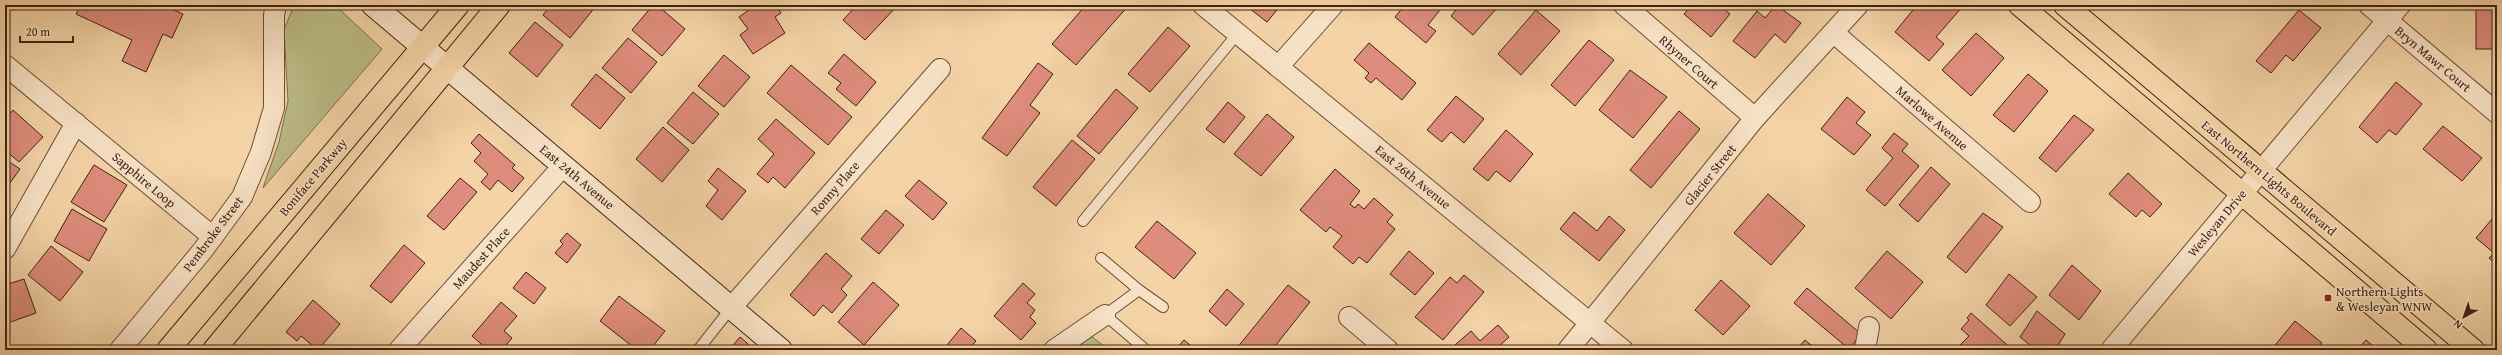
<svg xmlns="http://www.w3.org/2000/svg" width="2502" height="355" viewBox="0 0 2502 355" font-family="'Gentium Book Plus',serif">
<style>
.green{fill:#bcbc86;stroke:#7e6f4b}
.building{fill:#de8c7c;stroke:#402210}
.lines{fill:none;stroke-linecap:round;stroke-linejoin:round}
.lane-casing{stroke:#6d4e36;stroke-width:12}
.street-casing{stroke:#6d4e36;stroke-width:22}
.secondary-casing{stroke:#402210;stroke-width:24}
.primary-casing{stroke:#402210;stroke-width:24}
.lane{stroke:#f8e2c5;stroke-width:10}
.street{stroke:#f8e2c5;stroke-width:20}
.secondary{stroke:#f8e2c5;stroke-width:22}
.primary{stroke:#f4d3a6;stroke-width:22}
.poi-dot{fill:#8f2418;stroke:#f8e2c5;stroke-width:1.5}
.labels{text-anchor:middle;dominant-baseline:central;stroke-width:3;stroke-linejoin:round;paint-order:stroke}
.street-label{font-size:13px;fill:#402210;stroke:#f8e2c5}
.poi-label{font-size:13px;fill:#402210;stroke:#f8e2c5;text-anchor:start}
</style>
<rect width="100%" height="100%" fill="#f4d3a6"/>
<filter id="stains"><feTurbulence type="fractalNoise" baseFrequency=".005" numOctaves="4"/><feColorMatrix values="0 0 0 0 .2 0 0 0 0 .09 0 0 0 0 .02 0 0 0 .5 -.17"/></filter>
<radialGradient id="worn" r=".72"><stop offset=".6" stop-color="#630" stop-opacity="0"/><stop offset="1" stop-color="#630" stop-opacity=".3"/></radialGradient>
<!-- green -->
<g class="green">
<polygon points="294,5 335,5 382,49 263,188 279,142 288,101 284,30"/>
<polygon points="1092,337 1109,350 1064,350"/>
</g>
<!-- building -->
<g class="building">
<polygon points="81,5 163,5 183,14 172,38 163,34 146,72 122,61 132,40 76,14"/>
<polygon points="551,5 594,5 596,6 570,38 543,15"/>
<polygon points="653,5 657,5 685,29 662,56 632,30"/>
<polygon points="729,5 738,5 734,9"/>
<polygon points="756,5 776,5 781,13 775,17 785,33 753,54 740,35 748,29 739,17"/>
<polygon points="857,5 898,5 865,40 843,20"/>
<polygon points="1086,5 1129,5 1076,65 1052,44"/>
<polygon points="1245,5 1281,5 1267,22"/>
<polygon points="1405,5 1434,5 1440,10 1428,25 1436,31 1426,43 1395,17"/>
<polygon points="1460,5 1493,5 1497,8 1473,35 1451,16"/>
<polygon points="1692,5 1719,5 1730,14 1711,37 1684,14"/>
<polygon points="1776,5 1801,23 1785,43 1775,34 1755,58 1733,41 1757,11 1765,18"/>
<polygon points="1917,5 1964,5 1936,37 1944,44 1929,61 1895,32"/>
<rect x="2476" y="5" width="21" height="44"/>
<polygon points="1536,10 1560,31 1521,75 1498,54"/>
<polygon points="2299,10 2321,28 2293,61 2286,55 2271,73 2256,61"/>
<polygon points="535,22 563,45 537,77 509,53"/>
<polygon points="1168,27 1190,46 1150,92 1128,74"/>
<polygon points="1976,33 2004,58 1971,96 1942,70"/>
<polygon points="628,38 657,62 631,93 602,68"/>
<polygon points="1589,40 1614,60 1575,106 1551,85"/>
<polygon points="1369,43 1416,83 1402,100 1376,78 1371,83 1365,78 1369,73 1354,60"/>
<polygon points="844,54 876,82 856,106 836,89 841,83 828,73"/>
<polygon points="724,55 750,77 724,107 698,86"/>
<polygon points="1038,63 1053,74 1030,105 1040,113 1007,156 982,138"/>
<polygon points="791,65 852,117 828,145 767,93"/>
<polygon points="1630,70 1667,97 1633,138 1599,110"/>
<polygon points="596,74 625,98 600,129 571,105"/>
<polygon points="2028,74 2048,91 2014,132 1993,115"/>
<polygon points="2396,82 2422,104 2396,135 2389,130 2377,143 2359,127"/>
<polygon points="1116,89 1138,108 1099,154 1077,136"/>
<polygon points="693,92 719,114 693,144 667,123"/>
<polygon points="1456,96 1484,119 1464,143 1451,132 1442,142 1427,130"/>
<polygon points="1847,97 1865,112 1856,123 1871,135 1854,155 1821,129"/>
<polygon points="1228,102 1245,117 1224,143 1206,129"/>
<polygon points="13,110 43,137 19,162 5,150 5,120"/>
<polygon points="1679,111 1700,129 1651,188 1630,170"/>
<polygon points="1267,114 1294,137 1261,176 1234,154"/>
<polygon points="2074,115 2094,130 2056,172 2039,158"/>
<polygon points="776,119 815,153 785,188 773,177 768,183 757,174 774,154 758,139"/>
<polygon points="2443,126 2482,158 2462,181 2423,149"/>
<polygon points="663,127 689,150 662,182 636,159"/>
<polygon points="1506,130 1533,154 1510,182 1496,171 1488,181 1473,169"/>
<polygon points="1894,133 1908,144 1902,151 1919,166 1885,206 1866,190 1893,158 1882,148"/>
<polygon points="479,134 515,165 512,168 524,178 512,192 498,180 490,190 481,182 488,174 474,161 481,153 471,143"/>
<polygon points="1072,140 1095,159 1056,206 1033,187"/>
<polygon points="5,159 20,169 5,190"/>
<polygon points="94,165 127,185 104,222 71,202"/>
<polygon points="1931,167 1950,184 1918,222 1899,205"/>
<polygon points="718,168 746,191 722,220 706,206 718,190 708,181"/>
<polygon points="1335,169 1360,191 1350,204 1355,208 1358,204 1364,209 1374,198 1393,215 1387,222 1395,229 1367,263 1359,257 1353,264 1333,247 1342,236 1330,227 1326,232 1300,210"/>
<polygon points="2128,173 2162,204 2150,217 2142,210 2136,217 2109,194"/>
<polygon points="460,178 477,192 444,230 427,216"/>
<polygon points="919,180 947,203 933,220 905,196"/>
<polygon points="1768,194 1805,226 1771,265 1734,233"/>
<polygon points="72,209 107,229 89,261 54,241"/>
<polygon points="886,210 904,225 879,254 861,239"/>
<polygon points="1574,212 1597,231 1609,216 1625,230 1599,261 1560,229"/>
<polygon points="1983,213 2003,227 1966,273 1947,257"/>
<polygon points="2497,213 2497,265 2489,258 2494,253 2476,238"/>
<polygon points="1157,221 1196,253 1174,279 1135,247"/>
<polygon points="567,233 581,245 567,263 555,253 563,244 560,241"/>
<polygon points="404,245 425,263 391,303 370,286"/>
<polygon points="51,246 83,272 60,301 28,275"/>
<polygon points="1409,251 1434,273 1415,295 1390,274"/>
<polygon points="1887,251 1923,282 1891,319 1855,288"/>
<polygon points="826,253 852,276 841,289 847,295 832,313 823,305 814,316 790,295"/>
<polygon points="2072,265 2101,291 2079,320 2049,295"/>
<polygon points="526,272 546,288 534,304 513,288"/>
<polygon points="2009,274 2037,297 2010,326 1986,305"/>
<polygon points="1464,275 1484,292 1443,340 1415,317 1450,277 1457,283"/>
<polygon points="24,279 36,313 5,324 5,285"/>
<polygon points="1721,280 1750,306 1723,335 1695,310"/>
<polygon points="873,282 899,305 864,345 838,322"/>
<polygon points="1023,283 1035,294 1027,303 1035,310 1030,317 1036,323 1021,340 994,316"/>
<polygon points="1288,285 1310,302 1272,350 1240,350 1237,348"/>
<polygon points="1807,288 1861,334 1849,349 1794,303"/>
<polygon points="1227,289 1244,304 1226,326 1209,311"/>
<polygon points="619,296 665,331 650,350 637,350 600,321"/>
<polygon points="313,300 340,324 318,350 301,336 297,341 286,332"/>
<polygon points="501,302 517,316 504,331 512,338 502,350 488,350 472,336"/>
<polygon points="2037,311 2065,334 2055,350 2036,350 2020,337"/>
<polygon points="1971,313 2013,350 1961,350 1958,347 1969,336 1961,329 1969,320 1967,318"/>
<polygon points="2295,321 2322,343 2317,350 2271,350"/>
<polygon points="1498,325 1509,337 1495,350 1460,350 1455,345 1471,331 1480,341"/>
<polygon points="961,328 976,341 968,350 943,350"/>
<polygon points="740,337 755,350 729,350"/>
<polygon points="1184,340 1196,350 1175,350"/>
<polygon points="1805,340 1817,350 1796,350"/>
<polygon points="2366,340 2378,350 2357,350"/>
</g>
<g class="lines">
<!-- lane casing -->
<g class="lane-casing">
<g id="lane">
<polyline points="1083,221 1238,33"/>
<polyline points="1101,258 1139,290 1105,315 1146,350"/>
<polyline points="1139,290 1163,307"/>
<polyline points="698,350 731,308"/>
</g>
</g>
<!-- street casing -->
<g class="street-casing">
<g id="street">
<polyline points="1203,5 1623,350"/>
<polyline points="1624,5 1755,118"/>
<polyline points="2369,5 2497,113"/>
<polyline points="1834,33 2030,202"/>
<polyline points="5,65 213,237"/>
<polyline points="1278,67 1333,5"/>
<polyline points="5,249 76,123"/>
<polyline points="731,308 940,69"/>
<polyline points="1349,317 1388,350"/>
<polyline points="120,350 203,250 242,197 261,152 274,108 274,15 276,5"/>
<polyline points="399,350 563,166"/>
<polyline points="1054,350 1105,315"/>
<polyline points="1568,350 1755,118 1858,5"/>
<polyline points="1865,350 1869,327"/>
<polyline points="2111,350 2400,5"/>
</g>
</g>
<!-- secondary casing -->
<g class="secondary-casing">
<polyline id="secondary" points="373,5 781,350"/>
</g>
<!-- primary casing -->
<g class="primary-casing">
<g id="primary">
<polyline points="2020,5 2426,350"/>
<polyline points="2065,5 2473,350"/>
<polyline points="168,350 458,5"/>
<polyline points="214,350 499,5"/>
</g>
</g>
<!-- lane -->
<use href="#lane" class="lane"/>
<!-- street -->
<use href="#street" class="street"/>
<!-- secondary -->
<use href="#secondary" class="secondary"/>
<!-- primary -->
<use href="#primary" class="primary"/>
</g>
<!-- markers -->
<rect class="poi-dot" x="2324" y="294" width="8" height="8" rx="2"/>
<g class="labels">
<!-- street labels -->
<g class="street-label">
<text transform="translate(2433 59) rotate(40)">Bryn Mawr Court</text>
<text transform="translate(1689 62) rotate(41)">Rhyner Court</text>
<text transform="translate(1932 118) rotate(41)">Marlowe Avenue</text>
<text transform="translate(1710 175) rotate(-51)">Glacier Street</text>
<text transform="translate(313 177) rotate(-50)">Boniface Parkway</text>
<text transform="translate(577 177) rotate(40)">East 24th Avenue</text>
<text transform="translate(1413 177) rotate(39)">East 26th Avenue</text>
<text transform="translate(2269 178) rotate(40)">East Northern Lights Boulevard</text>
<text transform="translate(144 180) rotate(40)">Sapphire Loop</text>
<text transform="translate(835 188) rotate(-49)">Ronny Place</text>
<text transform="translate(2217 223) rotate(-50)">Wesleyan Drive</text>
<text transform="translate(213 234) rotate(-53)">Pembroke Street</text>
<text transform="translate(481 258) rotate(-48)">Maudest Place</text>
</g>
<!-- poi labels -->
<g class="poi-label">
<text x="2336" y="291">Northern Lights<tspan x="2336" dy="15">&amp; Wesleyan WNW</tspan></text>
</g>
</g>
<!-- margin -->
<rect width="2502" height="355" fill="none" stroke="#f4d3a6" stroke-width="20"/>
<rect x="6" y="6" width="2490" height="343" fill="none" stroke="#402210" stroke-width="2"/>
<rect x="10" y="10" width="2482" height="335" fill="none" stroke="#402210"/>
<!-- north arrow -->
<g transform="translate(2464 317) rotate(220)" stroke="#f8e2c5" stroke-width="3" paint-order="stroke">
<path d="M0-3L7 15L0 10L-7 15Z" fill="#402210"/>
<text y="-6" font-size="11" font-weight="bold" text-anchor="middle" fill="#402210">N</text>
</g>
<!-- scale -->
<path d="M20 36v6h53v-6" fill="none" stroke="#402210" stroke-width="2"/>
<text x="26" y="36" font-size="12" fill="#402210" stroke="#f8e2c5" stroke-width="3" paint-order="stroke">20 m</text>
<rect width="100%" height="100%" filter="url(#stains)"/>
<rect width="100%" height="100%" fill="url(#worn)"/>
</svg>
